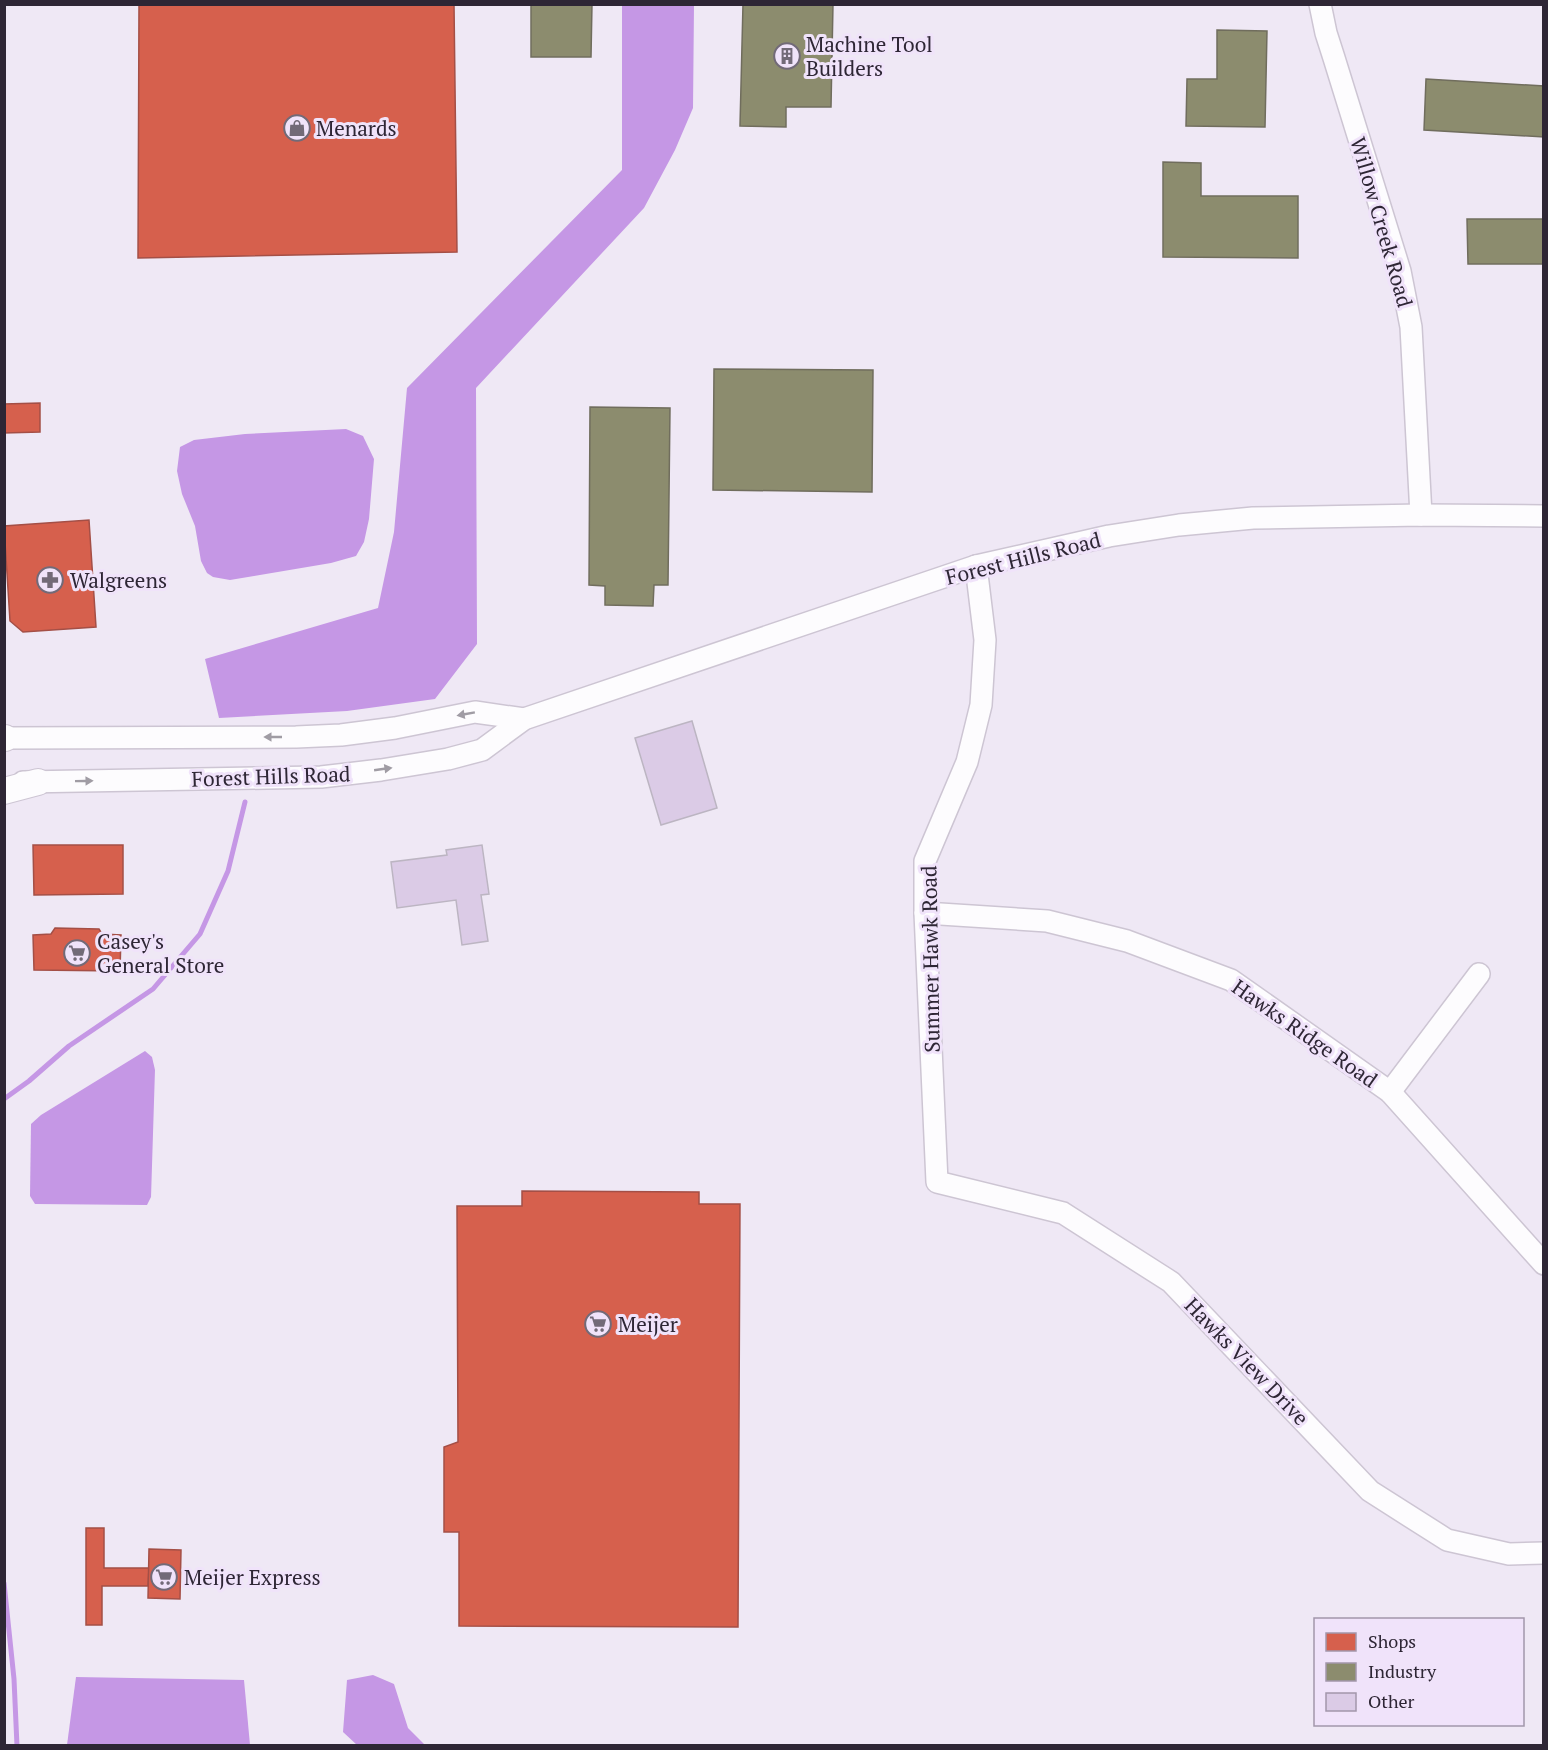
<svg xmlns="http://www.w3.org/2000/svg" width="1548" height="1750" viewBox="0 0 1548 1750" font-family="'PT Serif',serif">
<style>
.water{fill:#c597e5}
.shops{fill:#d6604d;stroke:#a44f46;stroke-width:1.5}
.industry{fill:#8c8c6e;stroke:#706d5d;stroke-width:1.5}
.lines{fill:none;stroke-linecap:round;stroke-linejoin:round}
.stream{stroke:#c597e5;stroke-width:5}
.building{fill:#dbcbe6;stroke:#bcb5c2;stroke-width:1.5}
.minor-casing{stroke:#cdc5d3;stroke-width:24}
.major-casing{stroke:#cdc5d3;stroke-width:28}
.minor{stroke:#fdfcfe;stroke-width:21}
.major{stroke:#fdfcfe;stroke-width:26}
.oneway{fill:#a09ca4}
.labels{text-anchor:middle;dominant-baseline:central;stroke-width:6;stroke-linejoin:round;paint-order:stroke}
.poi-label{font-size:21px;fill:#2e2635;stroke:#f0e3fa;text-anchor:start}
.street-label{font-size:21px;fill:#2e2635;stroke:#f0e3fa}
</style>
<rect width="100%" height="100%" fill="#efe8f5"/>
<!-- water -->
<g class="water">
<polygon points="622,5 694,5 693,108 675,150 644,208 476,388 477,644 435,699 347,711 219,718 205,659 378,608 394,532 407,388 622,170"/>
<polygon points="346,429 363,436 374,459 369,519 364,542 356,556 331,563 254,576 230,580 213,577 207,573 201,561 195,526 182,494 177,471 180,447 194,440 245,434"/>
<polygon points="145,1051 152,1057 155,1070 151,1197 147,1205 35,1204 30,1196 31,1124 41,1115"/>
<polygon points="373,1675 394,1684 408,1728 425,1745 357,1745 343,1732 347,1680"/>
<polygon points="76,1677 244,1680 250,1745 67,1745"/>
</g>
<!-- shops -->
<g class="shops">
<polygon points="139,4 454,4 457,252 138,258"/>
<polygon points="40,403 40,432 4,433 4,404"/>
<polygon points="89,520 96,627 23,632 10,621 4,526"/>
<polygon points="33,845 123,845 123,894 34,895"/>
<polygon points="55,928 99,929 102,934 121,935 120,971 34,970 33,935 51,934"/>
<polygon points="522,1191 699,1192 699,1204 740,1204 738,1627 459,1626 459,1532 444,1532 444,1447 458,1442 457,1206 522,1206"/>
<polygon points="86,1528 104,1528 104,1568 149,1568 148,1586 102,1586 102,1625 86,1625"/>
<polygon points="149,1549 181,1550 180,1599 148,1598"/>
</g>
<!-- industry -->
<g class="industry">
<polygon points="531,4 592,4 591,57 531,57"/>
<polygon points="743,4 833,4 831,107 786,107 786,127 740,126"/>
<polygon points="1217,30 1267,31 1265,127 1186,126 1187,79 1217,79"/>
<polygon points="1426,79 1544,86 1544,137 1424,130"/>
<polygon points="1163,162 1201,163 1201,196 1298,196 1298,258 1163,257"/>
<polygon points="1467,219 1544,219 1544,264 1468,264"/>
<polygon points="714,369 873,370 872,492 713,490"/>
<polygon points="590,407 670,408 668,585 654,585 653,606 605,605 605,586 589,585"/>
</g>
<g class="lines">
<!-- stream -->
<g class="stream">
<polyline points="4,1099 29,1081 69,1046 153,989 200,934 228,871 245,802"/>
<polyline points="4,1583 14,1679 17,1746"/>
</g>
</g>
<!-- building -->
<g class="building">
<polygon points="692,721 717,808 661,825 635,738"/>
<polygon points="482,845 489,894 481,895 488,941 462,945 456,900 397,908 391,862 447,855 446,850"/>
</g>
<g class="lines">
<!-- minor casing -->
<g class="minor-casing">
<g id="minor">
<polyline points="1320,4 1326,33 1334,58 1400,271 1411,327 1421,515"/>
<polyline points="976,566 985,640 981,705 967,762 925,861 925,913 937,1182 1063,1213 1171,1282 1370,1491 1447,1540 1509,1554 1544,1553"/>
<polyline points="4,738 296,737 341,735 395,728 475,712 524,719"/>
<polyline points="23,782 321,777 381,770 448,759 482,750 524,719 976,566 1109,536 1179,525 1253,518 1421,515 1544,516"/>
<polyline points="925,913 1047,921 1127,941 1231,980 1390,1092 1544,1264"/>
<polyline points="1390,1092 1479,974"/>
</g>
</g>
<!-- major casing -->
<g class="major-casing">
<g id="major">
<polyline points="4,738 5,738"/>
<polyline points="4,791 38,782"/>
</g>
</g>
<!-- minor -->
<use href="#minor" class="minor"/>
<!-- major -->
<use href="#major" class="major"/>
</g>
<!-- one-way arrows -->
<defs><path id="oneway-solid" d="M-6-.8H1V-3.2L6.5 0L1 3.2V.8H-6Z" transform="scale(1.5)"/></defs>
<g class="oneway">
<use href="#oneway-solid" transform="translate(466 714) rotate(170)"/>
<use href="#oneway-solid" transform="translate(273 737) rotate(-180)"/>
<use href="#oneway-solid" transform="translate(383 769) rotate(-8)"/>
<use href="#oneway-solid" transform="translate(84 781) rotate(-1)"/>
</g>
<!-- icons -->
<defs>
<g id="building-ring" transform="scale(1.35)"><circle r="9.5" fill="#f0e3fa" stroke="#726a78" stroke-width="1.5"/><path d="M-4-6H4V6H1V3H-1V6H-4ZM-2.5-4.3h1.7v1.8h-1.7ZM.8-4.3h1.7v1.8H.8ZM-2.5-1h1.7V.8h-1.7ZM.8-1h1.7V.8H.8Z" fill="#726a78"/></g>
<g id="shop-ring" transform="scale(1.35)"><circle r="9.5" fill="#f0e3fa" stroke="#726a78" stroke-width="1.5"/><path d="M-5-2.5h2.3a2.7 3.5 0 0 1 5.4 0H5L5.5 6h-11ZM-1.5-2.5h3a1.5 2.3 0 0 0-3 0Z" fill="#726a78"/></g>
<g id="pharmacy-ring" transform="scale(1.35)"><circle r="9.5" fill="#f0e3fa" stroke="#726a78" stroke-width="1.5"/><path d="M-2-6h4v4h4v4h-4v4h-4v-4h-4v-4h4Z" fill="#726a78"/></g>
<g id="supermarket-ring" transform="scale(1.35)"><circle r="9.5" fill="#f0e3fa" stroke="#726a78" stroke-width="1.5"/><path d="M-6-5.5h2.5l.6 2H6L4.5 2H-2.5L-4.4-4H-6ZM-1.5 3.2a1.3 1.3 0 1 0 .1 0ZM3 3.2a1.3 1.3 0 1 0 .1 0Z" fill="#726a78"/></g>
</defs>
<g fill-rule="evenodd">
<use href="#building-ring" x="787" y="56"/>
<use href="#shop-ring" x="297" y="128"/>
<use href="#pharmacy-ring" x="50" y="580"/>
<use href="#supermarket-ring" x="77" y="953"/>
<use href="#supermarket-ring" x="598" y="1324"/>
<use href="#supermarket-ring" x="164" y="1577"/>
</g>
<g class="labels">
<!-- poi labels -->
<g class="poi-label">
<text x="806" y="44">Machine Tool<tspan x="806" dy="24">Builders</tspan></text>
<text x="316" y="128">Menards</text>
<text x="70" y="580">Walgreens</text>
<text x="97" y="941">Casey's<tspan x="97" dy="24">General Store</tspan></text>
<text x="618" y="1324">Meijer</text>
<text x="184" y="1577">Meijer Express</text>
</g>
<!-- street labels -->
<g class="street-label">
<text transform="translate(1382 222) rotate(74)">Willow Creek Road</text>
<text transform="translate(1023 558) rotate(-14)">Forest Hills Road</text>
<text transform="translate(271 776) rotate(-2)">Forest Hills Road</text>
<text transform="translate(930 959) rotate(-91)">Summer Hawk Road</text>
<text transform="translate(1305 1033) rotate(35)">Hawks Ridge Road</text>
<text transform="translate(1247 1361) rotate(46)">Hawks View Drive</text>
</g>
</g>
<!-- border -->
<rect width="1548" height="1750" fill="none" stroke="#2e2635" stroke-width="12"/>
<!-- legend -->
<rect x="1314" y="1618" width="210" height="108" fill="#f0e3fa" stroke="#a297ab" stroke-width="1.5"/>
<rect x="1326" y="1633" width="30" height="18" fill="#d6604d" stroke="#a297ab" stroke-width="1.5"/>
<text x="1368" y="1648" font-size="18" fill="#2e2635">Shops</text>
<rect x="1326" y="1663" width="30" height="18" fill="#8c8c6e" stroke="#a297ab" stroke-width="1.5"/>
<text x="1368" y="1678" font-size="18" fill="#2e2635">Industry</text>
<rect x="1326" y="1693" width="30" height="18" fill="#dbcbe6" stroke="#a297ab" stroke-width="1.5"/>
<text x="1368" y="1708" font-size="18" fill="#2e2635">Other</text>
</svg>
